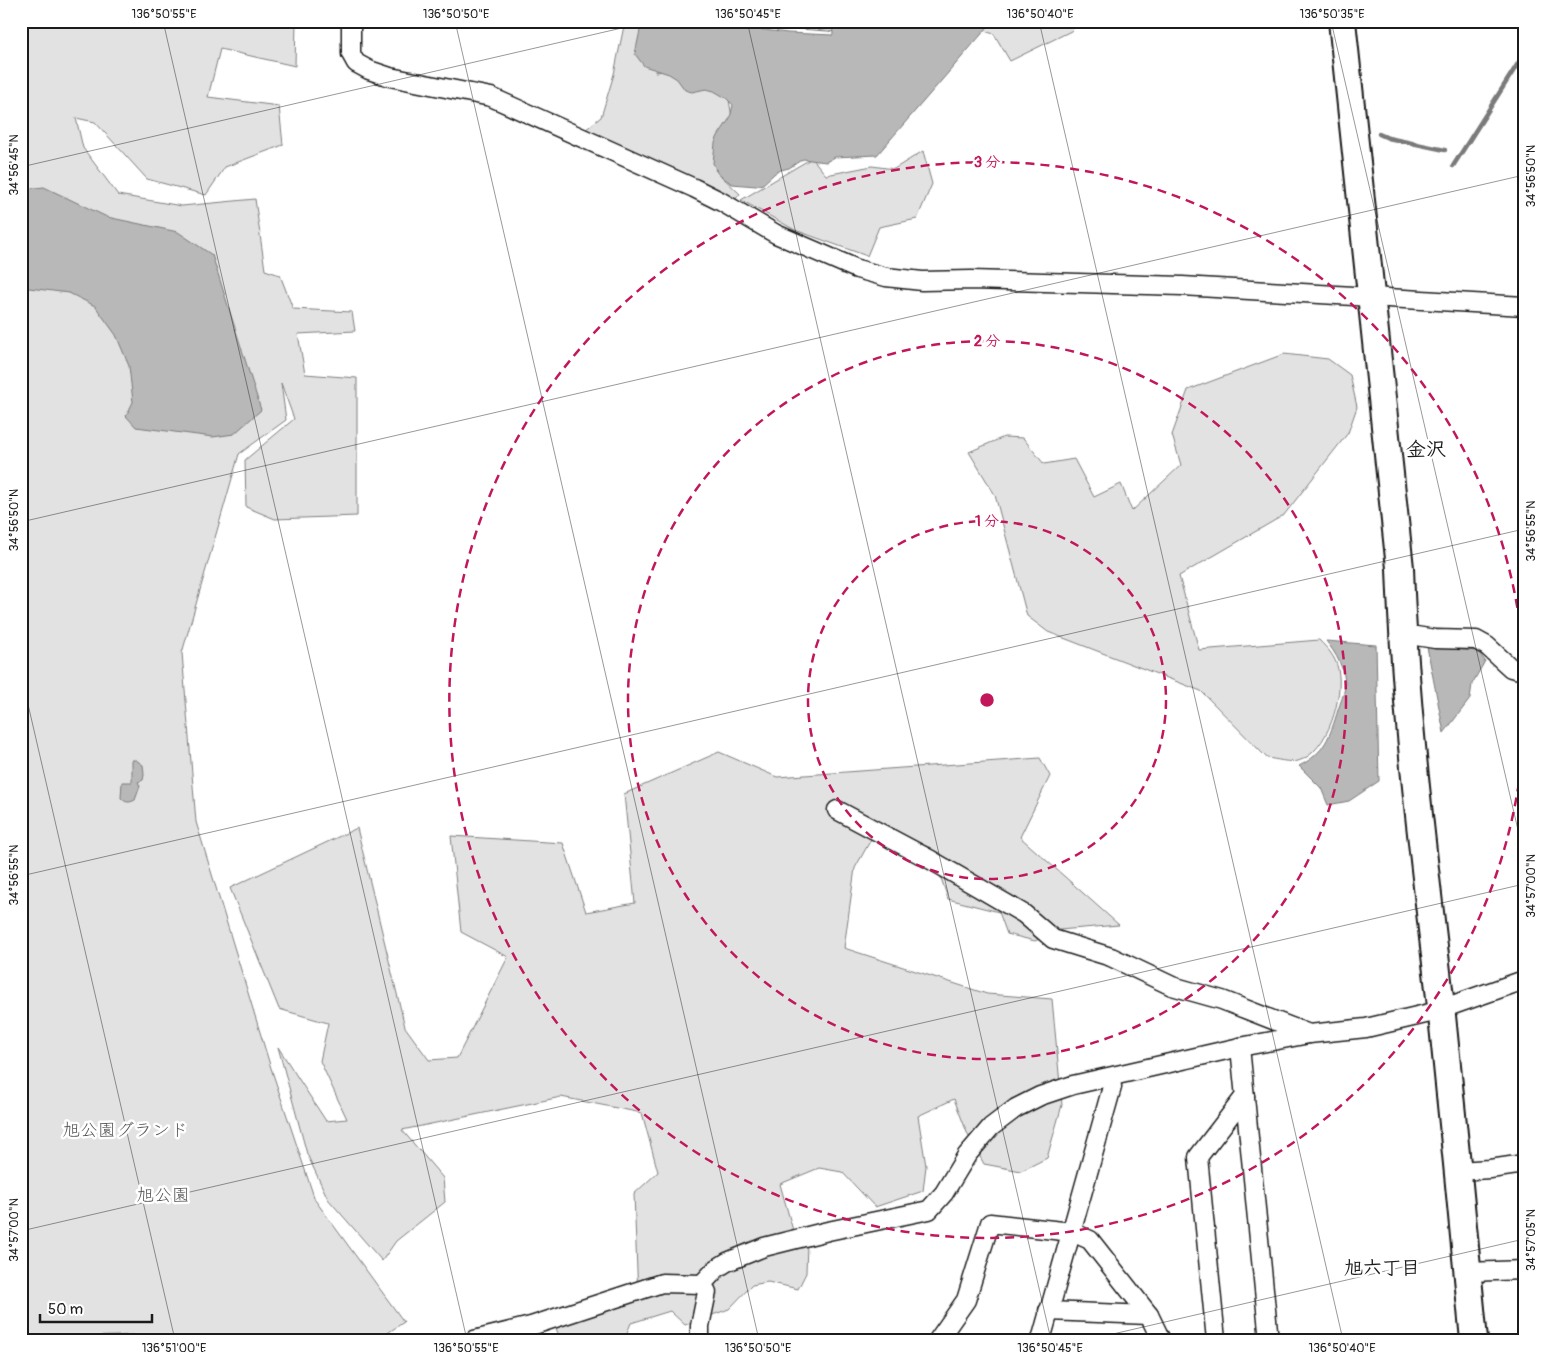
<svg xmlns="http://www.w3.org/2000/svg" width="1545" height="1361" viewBox="0 0 1545 1361" font-family="Pangolin,'Klee One',sans-serif">
<style>
.green{fill:#e2e2e2;stroke:#7f7f7f}
.water{fill:#b8b8b8;stroke:#7a7a7a}
.lines{fill:none;stroke-linecap:round;stroke-linejoin:round}
.stream{stroke:#7a7a7a;stroke-width:4.5}
.street-casing{stroke:#1c1c1c;stroke-width:21}
.secondary-casing{stroke:#1c1c1c;stroke-width:30}
.street{stroke:#fff;stroke-width:18}
.secondary{stroke:#fff;stroke-width:26}
.ticks{fill:none;stroke:#1c1c1c;stroke-width:1;stroke-opacity:0.45}
.ring{fill:none;stroke:#c2185b;stroke-width:2.5;stroke-dasharray:9 6}
.labels{text-anchor:middle;dominant-baseline:central;stroke-width:5;stroke-linejoin:round;paint-order:stroke}
.park-label{font-size:18px;fill:#575757;stroke:#fff}
.neighbourhood-label{font-size:19px;font-weight:bold;fill:#1c1c1c;stroke:#fff}
.quarter-label{font-size:20px;font-weight:bold;fill:#1c1c1c;stroke:#fff}
.centre{fill:#c2185b;stroke:#fff;stroke-width:2.5}
.ring-label{font-size:15px;text-anchor:middle;font-weight:bold;fill:#c2185b;stroke:#fff;stroke-width:5;stroke-linejoin:round;paint-order:stroke}
.neatline{fill:none;stroke:#1c1c1c;stroke-width:2}
.ticks-label{font-size:12px;text-anchor:middle;fill:#1c1c1c}
</style>
<rect width="100%" height="100%" fill="#fff"/>
<filter id="ink" filterUnits="userSpaceOnUse"><feTurbulence type="fractalNoise" baseFrequency=".02" numOctaves="2"/><feDisplacementMap in="SourceGraphic" scale="10" xChannelSelector="R" yChannelSelector="G"/><feConvolveMatrix kernelMatrix="1 2 1 2 8 2 1 2 1" color-interpolation-filters="sRGB"/></filter>
<g filter="url(#ink)">
<!-- green -->
<g class="green">
<polygon points="21,21 296,21 295,66 220,49 208,97 279,106 283,145 225,167 206,195 147,179 95,122 76,118 83,148 118,195 182,206 255,199 265,270 280,275 293,309 352,312 355,331 298,334 305,374 357,378 357,516 275,519 246,507 245,460 294,419 281,383 286,420 239,454 182,653 196,822 270,1065 315,1200 404,1322 377,1340 154,1340 133,1335 21,1340"/>
<polygon points="625,21 846,21 839,32 734,24 663,22 655,72 698,68 727,89 734,128 715,170 740,194 732,203 584,131 601,117 614,74"/>
<polygon points="952,21 1081,21 1071,31 1010,61 994,34"/>
<polygon points="923,151 932,184 917,219 879,227 867,256 795,230 741,200 812,158 826,175 872,166 894,169"/>
<path d="M 1284,354 L 1328,359 L 1350,375 L 1357,407 L 1348,433 L 1284,515 L 1179,576 L 1199,650 L 1319,640 C 1328,649 1335,656 1338,669 C 1344,695 1328,753 1298,761 C 1289,763 1276,759 1267,758 L 1201,691 L 1048,632 L 1027,616 L 995,495 L 969,452 L 1004,437 L 1023,438 L 1044,464 L 1074,459 L 1094,497 L 1121,484 L 1132,511 L 1181,465 L 1172,435 L 1188,390 Z"/>
<polygon points="719,752 777,777 1040,758 1050,776 1020,837 1119,925 1059,930 1035,941 1007,934 999,912 948,899 931,848 878,827 855,868 844,948 987,994 1052,999 1062,1105 1047,1158 1021,1171 984,1164 968,1135 954,1099 918,1116 926,1166 923,1191 875,1207 842,1172 819,1168 780,1184 794,1234 807,1243 806,1273 798,1289 768,1282 752,1285 729,1309 685,1325 670,1311 631,1323 624,1340 561,1340 554,1324 638,1296 634,1194 658,1172 642,1113 561,1097 402,1130 443,1178 445,1202 396,1241 382,1261 328,1199 307,1154 278,1047 326,1121 347,1119 320,1061 328,1023 279,1009 230,888 357,828 405,1027 429,1060 457,1058 508,957 461,932 451,836 563,843 586,912 635,903 624,794"/>
</g>
<!-- water -->
<g class="water">
<polygon points="642,21 694,21 788,33 833,35 832,21 993,21 877,155 835,157 826,162 803,159 789,168 781,170 775,173 763,184 756,186 732,184 718,174 713,163 715,143 718,136 730,118 733,105 726,98 714,91 706,89 692,92 685,90 677,79 669,74 644,66 635,54"/>
<polygon points="44,187 107,217 178,232 212,255 261,410 234,434 213,437 136,427 126,416 133,402 129,366 116,335 95,306 69,293 21,287 21,192 26,189"/>
<path d="M 1326,641 L 1376,645 L 1379,781 L 1349,801 L 1328,805 L 1321,788 L 1299,766 C 1325,753 1330,736 1338,710 C 1340,703 1344,695 1345,687 C 1346,671 1336,653 1326,641 Z"/>
<polygon points="1427,647 1478,651 1485,661 1472,684 1470,699 1444,733"/>
<path d="M 132,760 L 136,760 L 143,765 L 144,775 L 143,780 L 138,782 L 140,786 L 135,800 C 129,803 126,803 121,798 L 122,782 L 132,782 Z"/>
</g>
<g class="lines">
<!-- stream -->
<g class="stream">
<polyline points="1379,134 1388,138 1445,150"/>
<polyline points="1453,166 1524,54"/>
</g>
<!-- street casing -->
<g class="street-casing">
<g id="street">
<polyline points="351,21 351,54 356,63 369,70 390,77 491,97 694,188 720,201 776,234 857,269 886,277 922,281 971,280 1182,286 1524,306"/>
<polyline points="1402,638 1416,636 1435,639 1476,640 1487,646 1511,668 1524,671"/>
<polyline points="837,810 931,860 1024,914 1053,939 1111,957 1172,986 1222,1000 1309,1034"/>
<polyline points="1240,1047 1269,1340"/>
<polyline points="1457,1171 1490,1169 1524,1164"/>
<polyline points="1467,1272 1524,1270"/>
<polyline points="1048,1311 1149,1315"/>
<polyline points="474,1340 531,1326 662,1283 702,1284 716,1269 727,1262 764,1247 828,1231 929,1210 944,1193 967,1155 991,1127 1016,1108 1040,1096 1073,1085 1240,1047 1309,1034 1366,1028 1430,1013 1524,980"/>
<polyline points="700,1340 700,1326 707,1292 702,1284"/>
<polyline points="938,1340 966,1300 990,1223 1072,1232 1090,1240 1149,1315 1161,1340"/>
<polyline points="1041,1340 1112,1087 1111,1077"/>
<polyline points="1216,1340 1198,1157 1245,1096"/>
</g>
</g>
<!-- secondary casing -->
<g class="secondary-casing">
<path id="secondary" d="M 1342,21 L 1400,568 C 1405,714 1424,860 1441,1006 C 1453,1117 1463,1229 1474,1340"/>
</g>
<!-- street -->
<use href="#street" class="street"/>
<!-- secondary -->
<use href="#secondary" class="secondary"/>
</g>
</g>
<!-- ticks -->
<path class="ticks" d="M 163,21 L 467,1340M 455,21 L 759,1340M 747,21 L 1051,1340M 1039,21 L 1343,1340M 1331,21 L 1524,856M 21,167 L 652,21M 21,522 L 1524,175M 21,674 L 175,1340M 21,876 L 1524,529M 21,1231 L 1524,884M 1087,1340 L 1524,1239"/>
<!-- distance rings -->
<g class="ring">
<circle cx="987" cy="700" r="179"/>
<circle cx="987" cy="700" r="359"/>
<path d="M1524 738A538 538 0 1 1 1524 662"/>
</g>
<g class="labels">
<!-- park labels -->
<g class="park-label">
<text x="125" y="1130">旭公園グランド</text>
<text x="163" y="1195">旭公園</text>
</g>
<!-- neighbourhood labels -->
<g class="neighbourhood-label">
<text x="1382" y="1268">旭六丁目</text>
</g>
<!-- quarter labels -->
<g class="quarter-label">
<text x="1426" y="449">金沢</text>
</g>
</g>
<circle cx="987" cy="700" r="8" class="centre"/>
<g class="ring-label">
<text x="987" y="167">3 分</text>
<text x="987" y="346">2 分</text>
<text x="987" y="526">1 分</text>
</g>
<!-- margin -->
<rect width="1545" height="1361" fill="none" stroke="#fff" stroke-width="55"/>
<!-- scale -->
<path d="M40 1314v8h112v-8" fill="none" stroke="#1c1c1c" stroke-width="2.5"/>
<text x="48" y="1314" font-size="15" fill="#1c1c1c" stroke="#ffffff" stroke-width="4" paint-order="stroke">50 m</text>
<rect x="28" y="28" width="1490" height="1306" class="neatline"/>
<g class="ticks-label">
<text x="164" y="18">136°50'55"E</text>
<text x="456" y="18">136°50'50"E</text>
<text x="748" y="18">136°50'45"E</text>
<text x="1040" y="18">136°50'40"E</text>
<text x="1332" y="18">136°50'35"E</text>
<text transform="translate(14 165) rotate(-90)" y="4">34°56'45"N</text>
<text transform="translate(1531 176) rotate(-90)" y="4">34°56'50"N</text>
<text transform="translate(14 520) rotate(-90)" y="4">34°56'50"N</text>
<text transform="translate(1531 531) rotate(-90)" y="4">34°56'55"N</text>
<text transform="translate(14 875) rotate(-90)" y="4">34°56'55"N</text>
<text transform="translate(1531 886) rotate(-90)" y="4">34°57'00"N</text>
<text transform="translate(14 1230) rotate(-90)" y="4">34°57'00"N</text>
<text transform="translate(1531 1240) rotate(-90)" y="4">34°57'05"N</text>
<text x="174" y="1352">136°51'00"E</text>
<text x="466" y="1352">136°50'55"E</text>
<text x="758" y="1352">136°50'50"E</text>
<text x="1050" y="1352">136°50'45"E</text>
<text x="1342" y="1352">136°50'40"E</text>
</g>
</svg>
